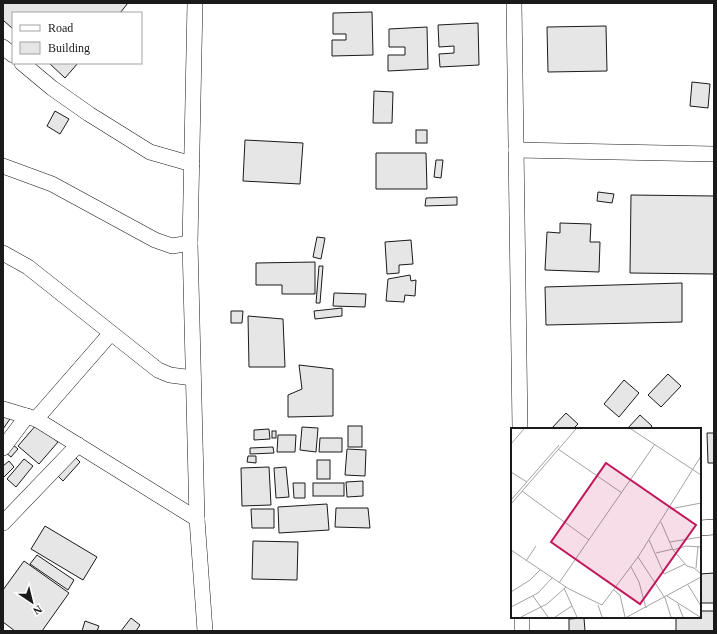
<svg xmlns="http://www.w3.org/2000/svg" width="717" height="634" viewBox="0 0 717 634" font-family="Georgia,serif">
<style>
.building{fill:#e6e6e6;stroke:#1a1a1a}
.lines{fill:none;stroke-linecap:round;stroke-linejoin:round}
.street-casing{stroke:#1a1a1a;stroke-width:16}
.street{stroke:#fff;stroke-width:15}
.inset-road{fill:none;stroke:#a3a3a3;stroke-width:1}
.view{fill:#c2185b;fill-opacity:0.15;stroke:#c2185b;stroke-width:2}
.inset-edge{fill:none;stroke:#1a1a1a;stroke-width:2}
</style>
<rect width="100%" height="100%" fill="#fff"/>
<!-- building -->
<g class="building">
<polygon points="3,3 128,3 120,13 13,13 13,29 3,20"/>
<polygon points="372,12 373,55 332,56 332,40 346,40 346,34 333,34 333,13"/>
<polygon points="478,23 479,65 440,67 439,54 454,53 454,46 439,47 438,25"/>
<polygon points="606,26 607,71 548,72 547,27"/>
<polygon points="427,27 428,69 388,71 388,55 405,55 405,47 389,47 389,29"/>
<polygon points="49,63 78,63 65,78"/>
<polygon points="692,82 710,84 708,108 690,106"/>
<polygon points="374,91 393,92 392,123 373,123"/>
<polygon points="55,111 69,119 60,134 47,126"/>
<rect x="416" y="130" width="11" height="13"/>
<polygon points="245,140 303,143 300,184 243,181"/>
<polygon points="376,153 426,153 427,189 376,189"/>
<polygon points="436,160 443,160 441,178 434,177"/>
<polygon points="598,192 614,194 612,203 597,201"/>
<polygon points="631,195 714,196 714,274 630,273"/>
<polygon points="457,197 457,205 425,206 426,198"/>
<polygon points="560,223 591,224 590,242 600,242 599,272 545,270 547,232 560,233"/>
<polygon points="317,237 325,238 321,259 313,257"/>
<polygon points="411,240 413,264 399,265 399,273 387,274 385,242"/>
<polygon points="315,262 315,294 282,294 282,285 256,285 256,263"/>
<polygon points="319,266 323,266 320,303 316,303"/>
<polygon points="410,275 411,281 416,280 415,296 405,295 404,302 386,301 388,279"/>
<polygon points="682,283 682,322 546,325 545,287"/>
<polygon points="334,293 366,294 365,307 333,306"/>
<polygon points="342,308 342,316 315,319 314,311"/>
<polygon points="231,311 243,311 242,323 231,323"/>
<polygon points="248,316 283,319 285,367 249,367"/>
<polygon points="299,365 333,369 333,416 288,417 288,395 302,389"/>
<polygon points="668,374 681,386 661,407 648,395"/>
<polygon points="624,380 639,393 619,417 604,404"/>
<polygon points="566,413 578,424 573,429 551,429"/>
<polygon points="3,414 10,419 3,429"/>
<polygon points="640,415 652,426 649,429 627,429"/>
<polygon points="37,424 58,442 39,464 18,446"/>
<rect x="348" y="426" width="14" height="21"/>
<polygon points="302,427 318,428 316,452 300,450"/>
<polygon points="269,429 270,439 254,440 254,430"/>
<rect x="272" y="431" width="4" height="7"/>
<polygon points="707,433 714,433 714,463 708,463"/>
<polygon points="278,435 296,435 295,452 277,452"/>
<polygon points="320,438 342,438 342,452 319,452"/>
<polygon points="12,444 18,449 11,457 5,452"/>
<polygon points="273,447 274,453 250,454 250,448"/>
<polygon points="347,449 366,450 365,476 345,475"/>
<polygon points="74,456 80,462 63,481 57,475"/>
<polygon points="248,456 256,456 256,463 247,462"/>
<polygon points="24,459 33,466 16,487 7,479"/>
<rect x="317" y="460" width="13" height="19"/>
<polygon points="9,461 14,467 3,478 3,466"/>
<polygon points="269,467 271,505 242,506 241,468"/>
<polygon points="286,467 289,497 276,498 274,468"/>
<polygon points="363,481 363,496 347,497 346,482"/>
<polygon points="293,483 305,483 305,498 294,498"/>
<rect x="313" y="483" width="31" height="13"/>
<polygon points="327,504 329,530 279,533 278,507"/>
<polygon points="336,508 368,508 370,528 335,527"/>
<polygon points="251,509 274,509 274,528 252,528"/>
<polygon points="45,526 97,557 83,580 31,549"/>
<polygon points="253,541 298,542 297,580 252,579"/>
<polygon points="37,555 74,580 68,590 30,564"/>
<polygon points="24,561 69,593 42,631 15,631 3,622 3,590"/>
<polygon points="714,573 714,603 700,603 700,574"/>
<polygon points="700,611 714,611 714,631 676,631 676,617 700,617"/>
<polygon points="131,618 140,625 136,631 121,631"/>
<polygon points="584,618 585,631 569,631 569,619"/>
<polygon points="85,621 99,626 97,631 82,631"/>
</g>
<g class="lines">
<!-- street casing -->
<g class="street-casing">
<g id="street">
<polyline points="195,3 190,243 197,519 205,631"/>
<polyline points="514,3 520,429"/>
<polyline points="3,47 13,55"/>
<polyline points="22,63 52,88 89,114 150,152 192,164"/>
<polyline points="516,150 714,154"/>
<polyline points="3,166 52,184 155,240 172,246 190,243"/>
<polyline points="3,253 28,267 158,370 170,375 193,378"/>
<polyline points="3,409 36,419 197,519"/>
<polyline points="36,419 111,333"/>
<polyline points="3,448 27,416"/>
<polyline points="3,523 78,445"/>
<polyline points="700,528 714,527"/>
<polyline points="522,617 522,631"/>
</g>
</g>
<!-- street -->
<use href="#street" class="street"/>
</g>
<!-- overview -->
<g transform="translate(511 428)">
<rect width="190" height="190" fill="#fff"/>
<path class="inset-road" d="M 120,1 L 190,47M 0,16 L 13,1M 47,21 L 111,65M 0,44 L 16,54M 11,63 L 78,112M 0,72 L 48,17M 0,76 L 65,1M 159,81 L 190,75M 150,94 L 162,122 L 176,138 L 183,140 L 190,146M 138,112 L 153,146 L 174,136M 159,114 L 190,109M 0,122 L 58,161 L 91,177 L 127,129 L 190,28M 162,122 L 175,118 L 190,119M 145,125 L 162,121M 127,129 L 154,170 L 160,189M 15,133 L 25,118M 120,139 L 128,154 L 135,180M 185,140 L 187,118M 48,155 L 144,16M 177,157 L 190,178M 53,160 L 66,189M 103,162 L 109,167 L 114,189M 0,164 L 19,152 L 29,142M 22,168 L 37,189M 156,168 L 189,189M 167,176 L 172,189M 87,177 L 91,189M 0,179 L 27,165 L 41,150M 10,189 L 36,176 L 55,159M 44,189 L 61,178M 116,189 L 190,149"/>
<path class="view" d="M 95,35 L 185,97 L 129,176 L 40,114 Z"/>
<rect width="190" height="190" class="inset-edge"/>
</g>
<!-- border -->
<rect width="717" height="634" fill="none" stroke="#1a1a1a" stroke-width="8"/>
<!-- legend -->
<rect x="12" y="12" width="130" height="52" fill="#ffffff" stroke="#a3a3a3"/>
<rect x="20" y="25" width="20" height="6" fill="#ffffff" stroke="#a3a3a3"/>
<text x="48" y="32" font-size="12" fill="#1a1a1a">Road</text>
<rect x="20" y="42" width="20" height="12" fill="#e6e6e6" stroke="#a3a3a3"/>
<text x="48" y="52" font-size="12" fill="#1a1a1a">Building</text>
<!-- north arrow -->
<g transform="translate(32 602) rotate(145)" stroke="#ffffff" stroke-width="3" paint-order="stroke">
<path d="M0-3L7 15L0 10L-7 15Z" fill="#1a1a1a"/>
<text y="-6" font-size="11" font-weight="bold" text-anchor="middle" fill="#1a1a1a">N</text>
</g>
</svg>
